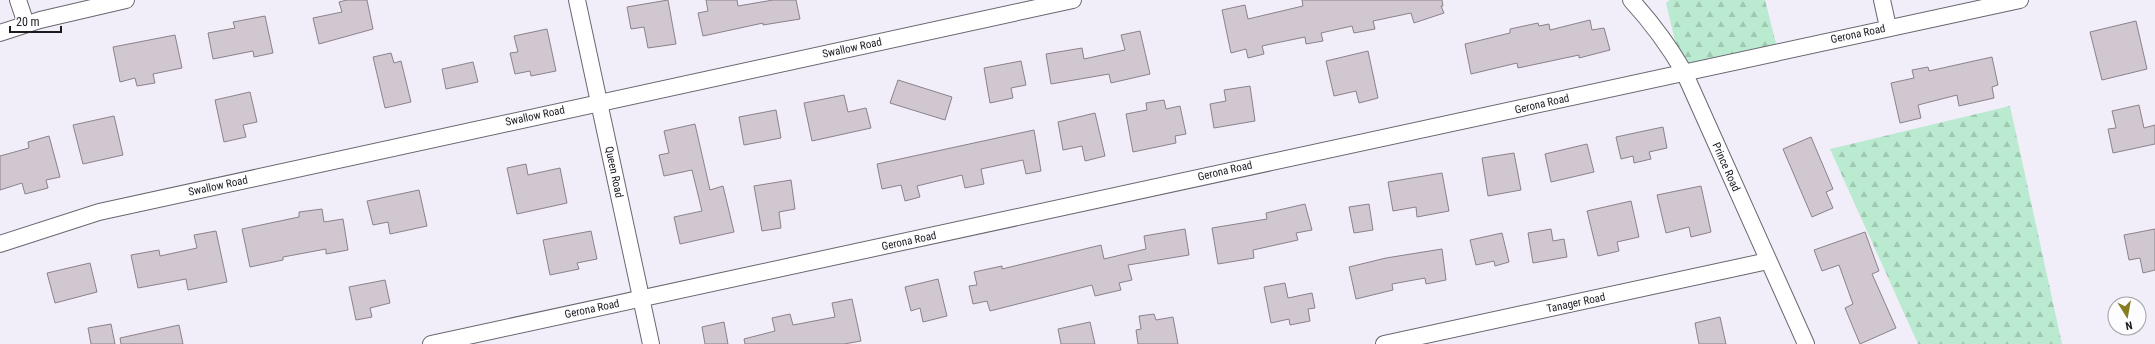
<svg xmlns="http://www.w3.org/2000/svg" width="2155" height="344" viewBox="0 0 2155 344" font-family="'Roboto Condensed',sans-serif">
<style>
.forest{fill:url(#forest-firs)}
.building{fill:#d0c7d0;stroke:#8b828b}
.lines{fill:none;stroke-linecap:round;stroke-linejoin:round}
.minor-casing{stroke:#696770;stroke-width:18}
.minor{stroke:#fff;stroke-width:16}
.labels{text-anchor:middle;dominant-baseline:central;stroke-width:3;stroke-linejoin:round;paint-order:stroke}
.street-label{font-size:11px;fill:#1c1a1e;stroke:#fdfcff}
</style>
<defs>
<pattern id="forest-firs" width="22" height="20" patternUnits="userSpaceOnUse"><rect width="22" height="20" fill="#baeacf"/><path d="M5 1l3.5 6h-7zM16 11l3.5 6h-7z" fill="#9fc8b1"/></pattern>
</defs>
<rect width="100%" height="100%" fill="#f1edf9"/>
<!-- forest -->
<g class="forest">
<polygon points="1670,0 1765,0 1777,48 1683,74 1666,3"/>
<polygon points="2010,106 2062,344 1918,344 1830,149"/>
</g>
<!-- building -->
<g class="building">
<polygon points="347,0 367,0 373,29 319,44 313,18 342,12 339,2"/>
<polygon points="668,0 676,44 648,48 644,27 631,29 627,7"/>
<polygon points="706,0 737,0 738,6 773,0 796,0 800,19 763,25 763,23 703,36 698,13 708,11"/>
<polygon points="1302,0 1442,0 1443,6 1441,6 1444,13 1414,23 1411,13 1373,21 1375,29 1354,33 1352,26 1321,33 1323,41 1306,44 1305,37 1271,44 1262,46 1264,54 1248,58 1246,49 1231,53 1222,10 1245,5 1248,19 1303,6"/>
<polygon points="265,16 273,53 254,57 253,51 213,59 208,33 235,28 233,22"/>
<polygon points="1590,20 1592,30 1604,28 1610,50 1579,58 1579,55 1518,68 1517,63 1471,74 1465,44 1510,33 1510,29 1538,23 1539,26 1549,24 1550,30"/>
<polygon points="2136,21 2147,69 2102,80 2090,32"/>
<polygon points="547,29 556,71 531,76 530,71 515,74 510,53 518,52 514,36"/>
<polygon points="1140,31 1150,74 1111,83 1109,74 1051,84 1046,54 1082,48 1084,59 1125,50 1121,35"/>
<polygon points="175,35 182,68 153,74 155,83 137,86 135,78 120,82 113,47"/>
<polygon points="1368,51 1378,98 1359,103 1356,91 1334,96 1326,61"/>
<polygon points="391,53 394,63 401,61 411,102 385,108 373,57"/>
<polygon points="1992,57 1998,85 1992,87 1994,98 1959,106 1957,95 1918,105 1921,118 1900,123 1891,83 1914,78 1912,70 1928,67 1929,71"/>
<polygon points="1021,61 1026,85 1011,88 1013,98 990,103 984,68"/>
<polygon points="473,62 478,82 446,89 442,69"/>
<polygon points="898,80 952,97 945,120 890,103"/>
<polygon points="1250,86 1255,121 1214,128 1210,104 1226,101 1224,90"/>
<polygon points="250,92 257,122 243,125 246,137 224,142 215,100"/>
<polygon points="844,95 848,112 866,108 871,128 812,141 804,103"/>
<polygon points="1164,100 1166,109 1180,106 1186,134 1175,136 1176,143 1133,152 1126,114 1147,110 1146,103"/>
<polygon points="2139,105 2144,128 2155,125 2155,144 2113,153 2108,129 2116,128 2112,111"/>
<polygon points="776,110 781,138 744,145 739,117"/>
<polygon points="1095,113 1105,156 1085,161 1082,146 1063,150 1058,122"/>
<polygon points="114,116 123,155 83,164 73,125"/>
<polygon points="695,124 710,190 723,186 734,232 680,244 674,217 702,211 692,170 664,176 659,155 669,153 664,131"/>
<polygon points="1663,127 1667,148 1649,152 1651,159 1634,163 1633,156 1621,159 1616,137"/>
<polygon points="1034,130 1041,171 1026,174 1023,160 981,169 984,184 965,188 962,175 917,186 920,197 905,201 901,185 882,189 877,164"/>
<polygon points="49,136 60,177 46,180 48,188 25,194 22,183 0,190 0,156 29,148 28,142"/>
<polygon points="1811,137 1833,189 1826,192 1833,208 1812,217 1783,149"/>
<polygon points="1587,144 1594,172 1551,182 1545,154"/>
<polygon points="1514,153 1521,190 1488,196 1482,158"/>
<polygon points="526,164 528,175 560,168 567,203 517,214 507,168"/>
<polygon points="1442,173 1449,211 1417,217 1416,207 1393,211 1388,182"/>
<polygon points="791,180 795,209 779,212 781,228 762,231 754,186"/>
<polygon points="1701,186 1711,232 1691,237 1689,227 1666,233 1657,195"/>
<polygon points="419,190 427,226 390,234 388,222 373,225 367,201"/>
<polygon points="1631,201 1639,237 1617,242 1619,251 1598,256 1587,211"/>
<polygon points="1305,204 1312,230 1296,233 1298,240 1253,250 1254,258 1218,264 1212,228 1267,219 1266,213"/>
<polygon points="1369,204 1373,230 1354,233 1349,207"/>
<polygon points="322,209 324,222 343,219 348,250 326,254 326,249 283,257 283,260 250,267 242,229 299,217 299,212"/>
<polygon points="1185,229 1189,255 1128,265 1132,280 1119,283 1121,290 1095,296 1092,285 990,311 987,301 973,304 969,286 977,285 974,272 1002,266 1002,269 1101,245 1104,259 1146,249 1144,236"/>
<polygon points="1551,229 1553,241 1564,239 1567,257 1533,263 1528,233"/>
<polygon points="2155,229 2155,270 2143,273 2140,258 2129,260 2124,235"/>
<polygon points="216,231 227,282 188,290 186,279 138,288 131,255 159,250 160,256 197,248 194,235"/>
<polygon points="591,231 597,259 577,263 579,269 550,275 543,240"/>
<polygon points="1865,232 1879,271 1872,274 1896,328 1860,344 1845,308 1853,304 1839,265 1822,271 1814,250"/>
<polygon points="1502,233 1509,262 1495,266 1494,261 1476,265 1470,240"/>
<polygon points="1442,249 1446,280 1426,284 1425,278 1392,284 1393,290 1356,299 1349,267 1386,258"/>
<polygon points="90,263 97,292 55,303 47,273"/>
<polygon points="938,279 947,316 923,322 920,308 911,311 905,287"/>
<polygon points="385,280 390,303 370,308 372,317 356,320 349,287"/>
<polygon points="1285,283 1288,298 1312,293 1315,308 1308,309 1310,321 1290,325 1289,319 1271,323 1264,287"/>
<polygon points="852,299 861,341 844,344 745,344 744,339 775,331 772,318 790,314 793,325 835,317 832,303"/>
<polygon points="1154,314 1156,320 1173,317 1178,344 1138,344 1136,330 1141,329 1139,316"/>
<polygon points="1720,317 1726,344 1699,344 1695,323"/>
<polygon points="724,322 728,344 705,344 702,327"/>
<polygon points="1090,322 1095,344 1061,344 1058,329"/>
<polygon points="111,324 115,344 91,344 88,328"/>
<polygon points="179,325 183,344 121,344 120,338"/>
</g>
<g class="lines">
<!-- minor casing -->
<g class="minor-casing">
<g id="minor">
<polyline points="18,0 26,24"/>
<polyline points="577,0 651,344"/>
<path d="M 1631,0 C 1652,23 1669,46 1684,72 L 1806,344"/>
<polyline points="1882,0 1888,27"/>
<polyline points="0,33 40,20 126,0"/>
<polyline points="0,244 99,212 1073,0"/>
<polyline points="431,344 2020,0"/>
<polyline points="1384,344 1768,261"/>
</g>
</g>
<!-- minor -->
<use href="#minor" class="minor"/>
</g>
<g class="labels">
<!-- street labels -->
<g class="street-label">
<text transform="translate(1858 34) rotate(-12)">Gerona Road</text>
<text transform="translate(852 48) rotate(-12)">Swallow Road</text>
<text transform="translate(1542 104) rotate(-13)">Gerona Road</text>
<text transform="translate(535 116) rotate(-12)">Swallow Road</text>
<text transform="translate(1726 167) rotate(66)">Prince Road</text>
<text transform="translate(1225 171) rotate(-13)">Gerona Road</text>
<text transform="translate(614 172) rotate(78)">Queen Road</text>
<text transform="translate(218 186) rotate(-12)">Swallow Road</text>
<text transform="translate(909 241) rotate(-12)">Gerona Road</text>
<text transform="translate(1576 303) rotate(-12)">Tanager Road</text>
<text transform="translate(592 309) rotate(-12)">Gerona Road</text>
</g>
</g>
<!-- north arrow -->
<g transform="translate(2127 316) rotate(169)"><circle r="19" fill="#fdfcff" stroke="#a3a2a5"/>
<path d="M0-3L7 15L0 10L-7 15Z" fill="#867c22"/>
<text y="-6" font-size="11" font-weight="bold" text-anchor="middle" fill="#1c1a1e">N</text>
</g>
<!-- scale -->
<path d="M10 26v6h51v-6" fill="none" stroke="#1c1a1e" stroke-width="2"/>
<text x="16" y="26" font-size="12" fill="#1c1a1e" stroke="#fdfcff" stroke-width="3" paint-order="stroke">20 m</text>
</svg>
